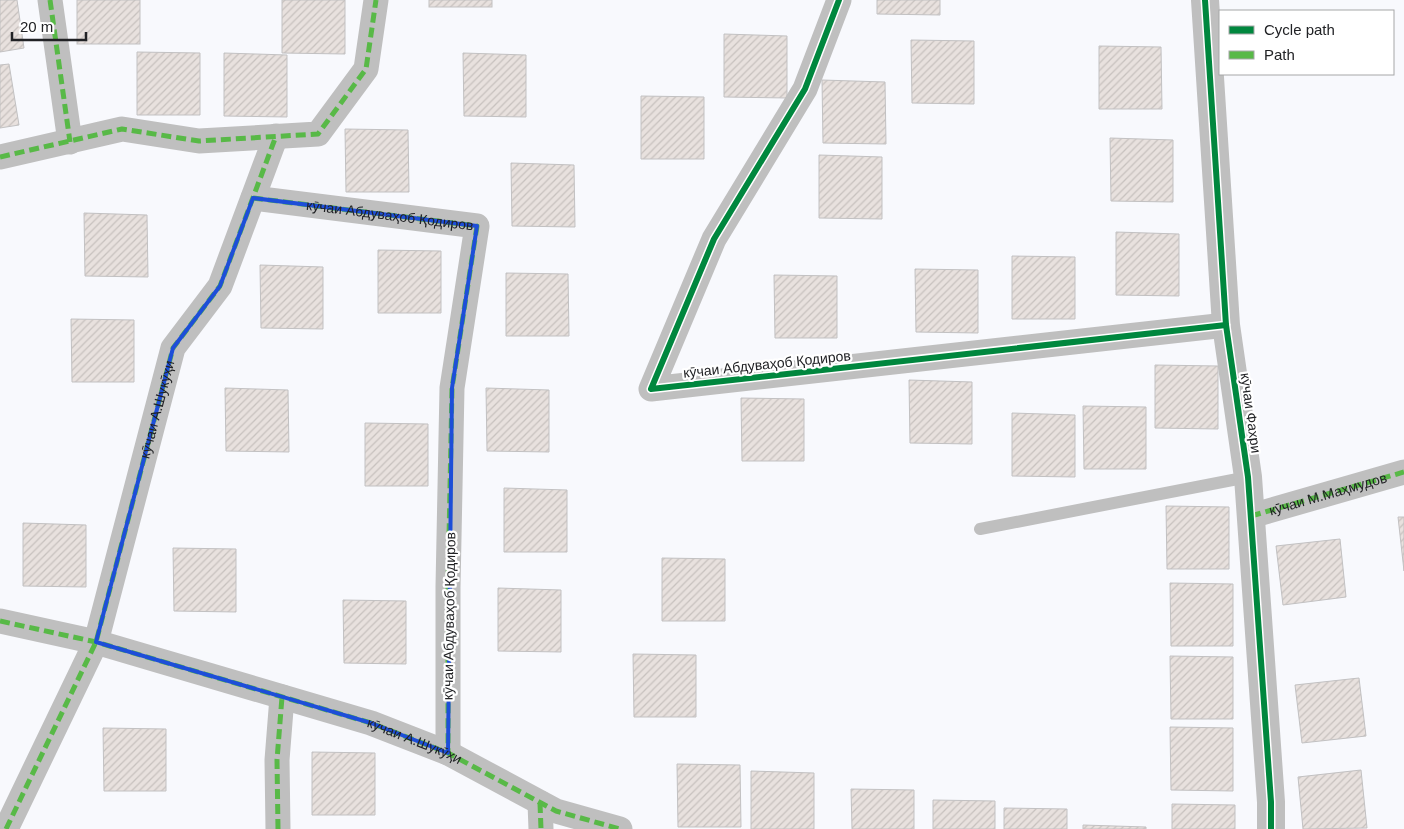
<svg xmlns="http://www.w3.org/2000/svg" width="1404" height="829" viewBox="0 0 1404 829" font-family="Helvetica,sans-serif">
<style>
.building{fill:url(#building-hatch);stroke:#c2c1c2}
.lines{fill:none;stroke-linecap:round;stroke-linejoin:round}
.service{stroke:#bfbfbf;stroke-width:12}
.minor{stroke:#bfbfbf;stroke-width:25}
.tertiary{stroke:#bfbfbf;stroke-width:28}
.quiet{stroke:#58b947;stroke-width:5;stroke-dasharray:10 5;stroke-linecap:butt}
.cycleway-casing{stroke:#fff;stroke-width:9}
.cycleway{stroke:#00873e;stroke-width:6}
.marked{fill:none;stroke:#1d4ed8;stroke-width:4;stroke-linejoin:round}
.labels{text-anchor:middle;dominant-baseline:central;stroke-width:4.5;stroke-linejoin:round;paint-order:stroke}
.street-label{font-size:14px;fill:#212225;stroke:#fff}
</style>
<defs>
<pattern id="building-hatch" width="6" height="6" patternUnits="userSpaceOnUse" patternTransform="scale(1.25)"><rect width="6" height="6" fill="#e8e1de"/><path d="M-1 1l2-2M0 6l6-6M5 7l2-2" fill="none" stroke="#c7c1be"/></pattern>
</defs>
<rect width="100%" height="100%" fill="#f8f9fd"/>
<!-- building -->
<g class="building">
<polygon points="0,0 17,0 24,48 0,52"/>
<rect x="77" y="0" width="63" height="44"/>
<polygon points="282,0 345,0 345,54 282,53"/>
<rect x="429" y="0" width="63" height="7"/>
<polygon points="877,0 940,0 940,15 877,14"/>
<polygon points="724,34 787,36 787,98 724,97"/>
<polygon points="911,40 974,41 974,104 912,103"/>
<polygon points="1099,46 1161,47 1162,109 1099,109"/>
<polygon points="137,52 200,53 200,115 137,115"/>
<polygon points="224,53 287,55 287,117 224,116"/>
<polygon points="463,53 526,55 526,117 464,116"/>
<polygon points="9,64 19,125 0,128 0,65"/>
<polygon points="822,80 885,82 886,144 823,143"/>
<polygon points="641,96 704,97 704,159 641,159"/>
<polygon points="345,129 408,130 409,192 346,192"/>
<polygon points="1110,138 1173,140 1173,202 1111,201"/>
<polygon points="819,155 882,157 882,219 819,218"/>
<polygon points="511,163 574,165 575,227 512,226"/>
<polygon points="84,213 147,215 148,277 85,276"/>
<polygon points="1116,232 1179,234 1179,296 1116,295"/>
<polygon points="378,250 441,251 441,313 378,313"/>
<polygon points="1012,256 1075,257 1075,319 1012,319"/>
<polygon points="260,265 323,267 323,329 261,328"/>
<polygon points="915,269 978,270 978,333 916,332"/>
<polygon points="506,273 568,274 569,336 506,336"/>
<polygon points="774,275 837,276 837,338 775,338"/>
<polygon points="71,319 134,320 134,382 72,382"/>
<polygon points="1155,365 1218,366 1218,429 1155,428"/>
<polygon points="909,380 972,382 972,444 910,443"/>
<polygon points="225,388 288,390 289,452 226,451"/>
<polygon points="486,388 549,390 549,452 487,451"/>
<polygon points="741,398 804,399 804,461 742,461"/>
<polygon points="1083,406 1146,407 1146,469 1084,469"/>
<polygon points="1012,413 1075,415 1075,477 1012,476"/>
<polygon points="365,423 428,424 428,486 365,486"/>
<polygon points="504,488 567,490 567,552 504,552"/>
<polygon points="1166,506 1229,507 1229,569 1167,569"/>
<polygon points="1398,517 1404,517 1404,571"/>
<polygon points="23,523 86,525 86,587 23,586"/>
<polygon points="1340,539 1346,597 1283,605 1276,546"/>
<polygon points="173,548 236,549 236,612 174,611"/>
<polygon points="662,558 725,559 725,621 662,621"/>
<polygon points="1170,583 1233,584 1233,646 1171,646"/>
<polygon points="498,588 561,590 561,652 498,651"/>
<polygon points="343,600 406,601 406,664 344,663"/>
<polygon points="633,654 696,655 696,717 634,717"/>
<polygon points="1170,656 1233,657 1233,719 1171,719"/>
<polygon points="1359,678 1366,736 1302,743 1295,685"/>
<polygon points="1170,727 1233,728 1233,791 1171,790"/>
<polygon points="103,728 166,729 166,791 104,791"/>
<polygon points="312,752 375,753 375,815 312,815"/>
<polygon points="677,764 740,765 741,827 678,827"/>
<polygon points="1361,770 1367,828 1303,829 1298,777"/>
<polygon points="751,771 814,773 814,829 751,829"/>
<polygon points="851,789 914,790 914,829 852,829"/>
<polygon points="933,800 995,801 995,829 933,829"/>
<polygon points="1172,804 1235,805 1235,829 1172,829"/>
<polygon points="1004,808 1067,809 1067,829 1004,829"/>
<polygon points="1083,825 1146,827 1146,829 1083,829"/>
</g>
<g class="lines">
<!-- service -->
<polyline class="service" points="980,529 1248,477"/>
<!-- minor -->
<g class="minor">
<polyline points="50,0 70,142"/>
<polyline points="839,0 805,89 714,239 651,389 1226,325"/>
<polyline points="0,157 122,129 199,141 318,134 366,69 376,0"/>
<path id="s1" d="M 253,198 L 477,226 L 452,388 L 448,587 L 448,753"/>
<polyline points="1251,516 1404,472"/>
<path id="s2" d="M 0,621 L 96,642 L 371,723 L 448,753 L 556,811 L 620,829"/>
<polyline points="540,803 541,829"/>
<polyline points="6,829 96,642 173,348 220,286 276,136"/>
<polyline points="278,829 277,760 282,697"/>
</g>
<!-- tertiary -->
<polyline class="tertiary" points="1205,0 1226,325 1248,477 1271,802 1271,829"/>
<!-- quiet -->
<g class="quiet">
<polyline points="50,0 70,142"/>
<polyline points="0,157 122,129 199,141 318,134 366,69 376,0"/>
<polyline points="253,198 477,226 452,388 448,587 448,753"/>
<path id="s3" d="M 1251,516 L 1404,472"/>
<polyline points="0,621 96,642 371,723 448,753 556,811 620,829"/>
<polyline points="540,803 541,829"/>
<path id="s4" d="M 6,829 L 96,642 L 173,348 L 220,286 L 276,136"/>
<polyline points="278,829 277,760 282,697"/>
</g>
<!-- cycleway casing -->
<g class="cycleway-casing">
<g id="cycleway">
<polyline points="839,0 805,89 714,239 651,389 1226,325"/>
<polyline points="1205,0 1226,325 1248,477 1271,802 1271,829"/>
</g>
</g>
<!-- cycleway -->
<use href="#cycleway" class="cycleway"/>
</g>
<!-- marked area -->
<path class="marked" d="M 253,198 L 477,226 L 452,388 L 448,753 L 371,723 L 96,642 L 173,348 L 220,286 Z"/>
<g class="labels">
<!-- street labels -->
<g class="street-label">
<text stroke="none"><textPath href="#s1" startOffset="138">кӯчаи Абдуваҳоб Қодиров</textPath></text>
<text transform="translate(767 364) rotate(-6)">кӯчаи Абдуваҳоб Қодиров</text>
<text stroke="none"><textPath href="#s4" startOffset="448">кӯчаи А.Шукӯҳи</textPath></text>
<text transform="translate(1251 413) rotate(82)">кӯчаи Фахри</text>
<text stroke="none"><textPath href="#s3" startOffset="80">кӯчаи М.Маҳмудов</textPath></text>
<text transform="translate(449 616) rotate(-89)">кӯчаи Абдуваҳоб Қодиров</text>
<text stroke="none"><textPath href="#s2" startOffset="432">кӯчаи А.Шукӯҳи</textPath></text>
</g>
</g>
<!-- legend -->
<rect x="1219" y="10" width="175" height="65" fill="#ffffff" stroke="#a6a7a8"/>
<rect x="1229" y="26" width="25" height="8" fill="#00873e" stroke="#a6a7a8"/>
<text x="1264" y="35" font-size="15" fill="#212225">Cycle path</text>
<rect x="1229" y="51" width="25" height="8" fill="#58b947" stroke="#a6a7a8"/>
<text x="1264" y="60" font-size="15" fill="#212225">Path</text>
<!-- scale -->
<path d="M12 32v8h74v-8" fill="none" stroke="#212225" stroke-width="2.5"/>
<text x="20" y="32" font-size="15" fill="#212225" stroke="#ffffff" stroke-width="4" paint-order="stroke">20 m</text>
</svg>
